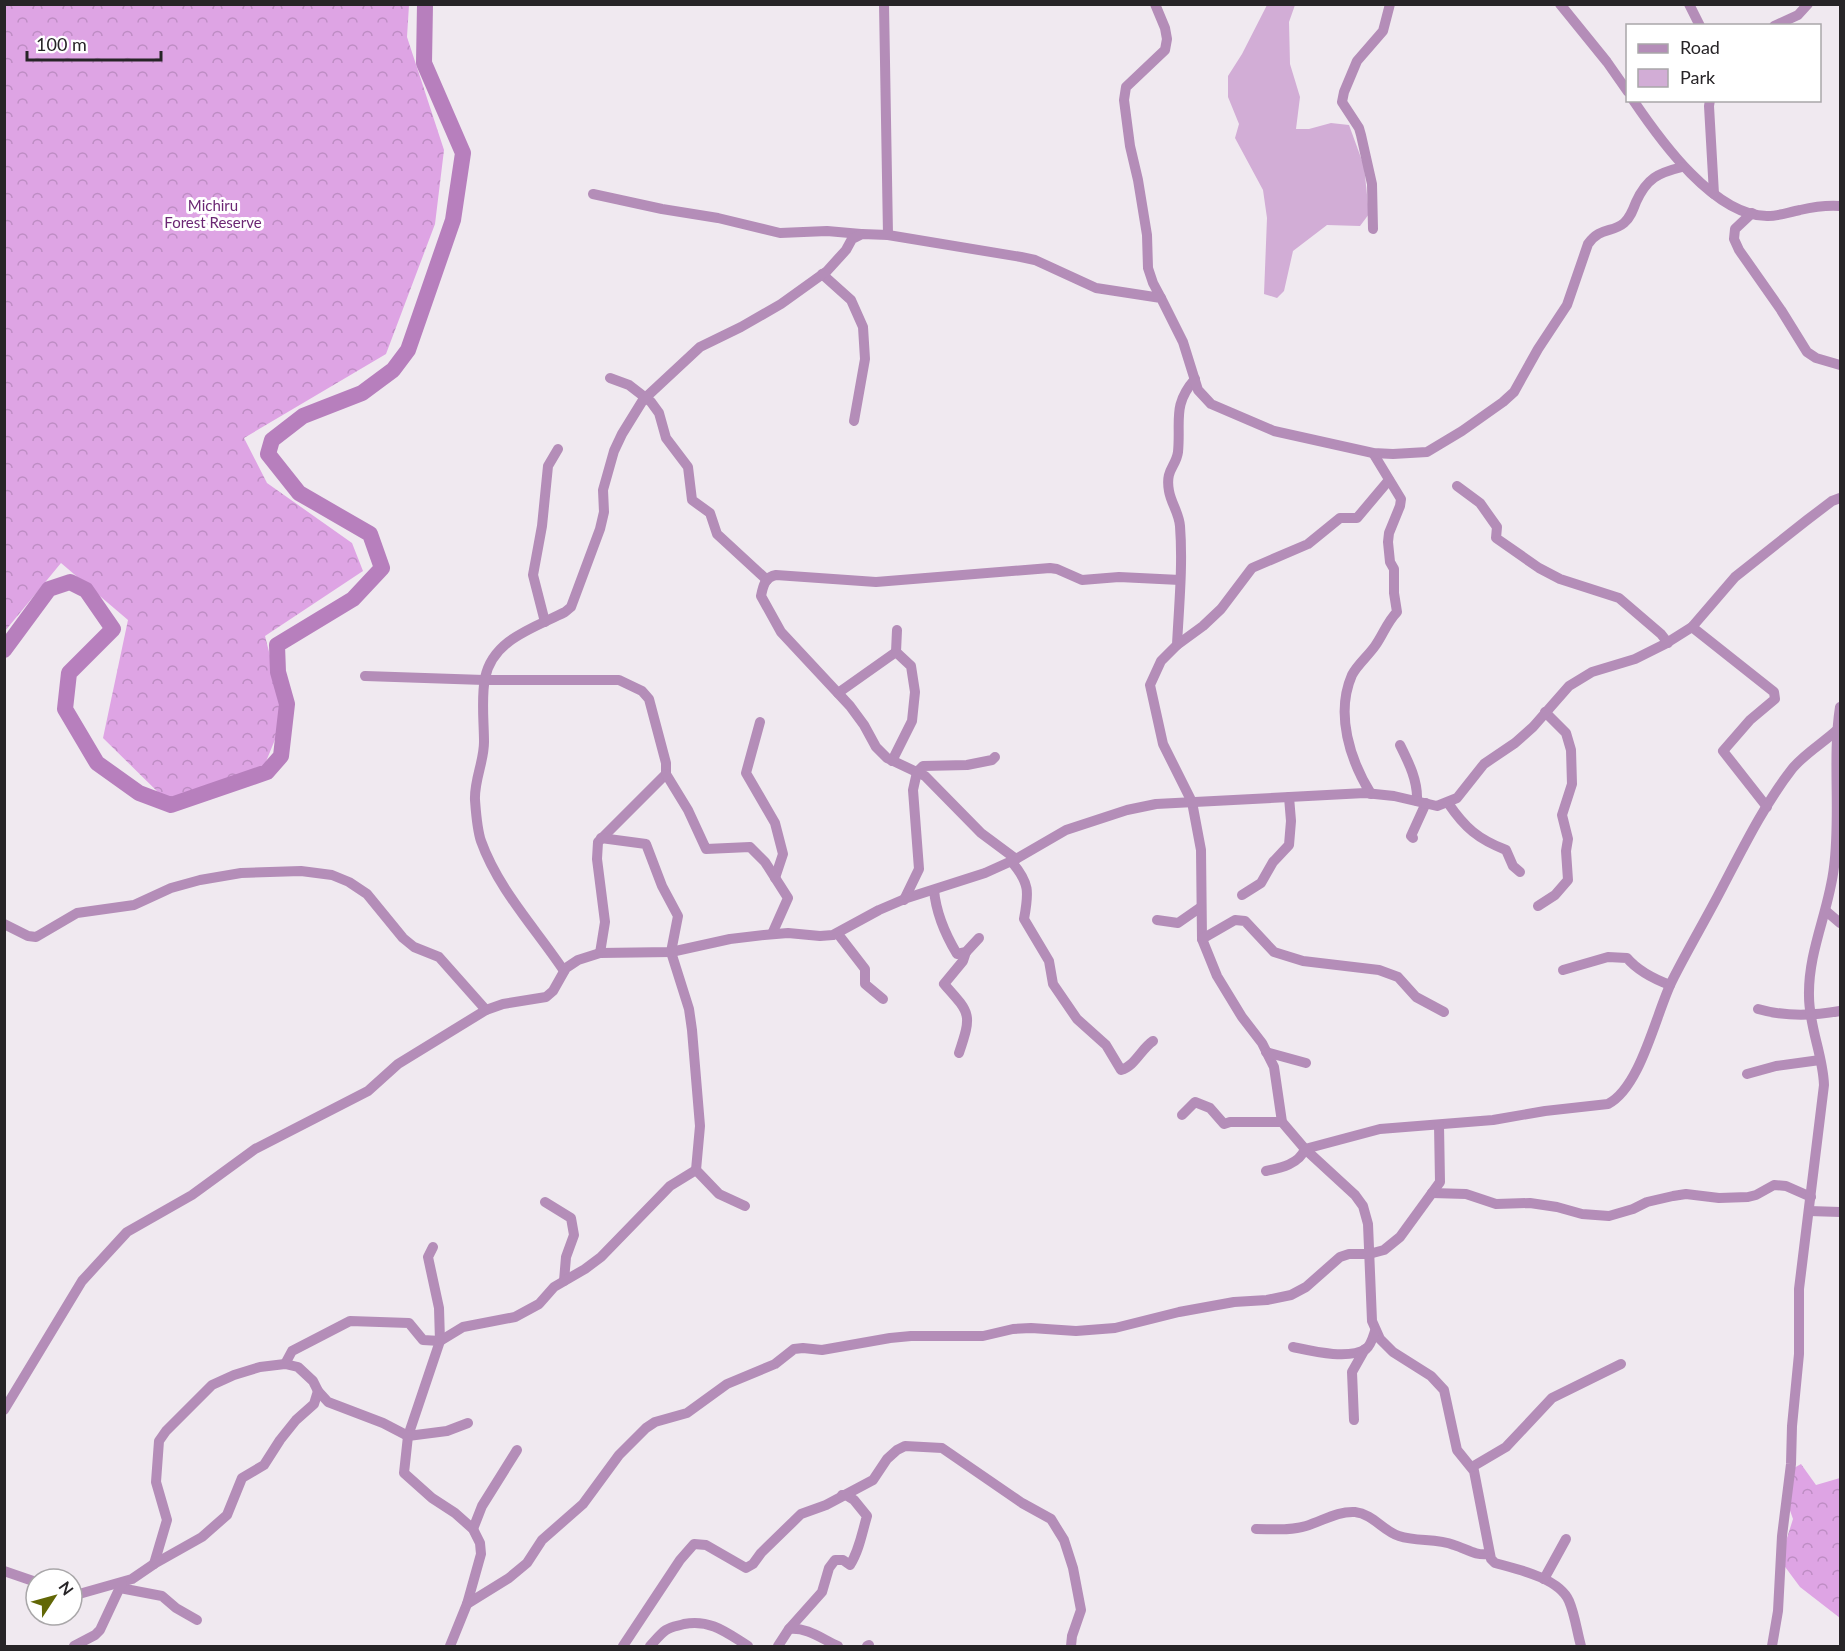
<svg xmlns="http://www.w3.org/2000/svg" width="1845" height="1651" viewBox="0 0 1845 1651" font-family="Lato,sans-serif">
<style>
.green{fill:#d2add6}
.forest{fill:url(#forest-crowns)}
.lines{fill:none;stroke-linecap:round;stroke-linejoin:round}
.river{stroke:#b77fbd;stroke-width:16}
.minor{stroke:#b48db8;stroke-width:10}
.labels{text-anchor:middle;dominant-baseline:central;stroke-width:6;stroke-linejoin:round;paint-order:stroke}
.park-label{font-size:15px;fill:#6b2773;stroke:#fff}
</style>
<defs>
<pattern id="forest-crowns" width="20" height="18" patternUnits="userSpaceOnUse" patternTransform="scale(1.5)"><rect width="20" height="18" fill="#dea4e4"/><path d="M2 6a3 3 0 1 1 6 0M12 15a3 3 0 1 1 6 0" fill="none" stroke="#be8dc4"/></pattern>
</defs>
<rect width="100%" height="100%" fill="#f0e9f0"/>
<!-- green -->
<polygon class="green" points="1267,5 1295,5 1289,22 1290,64 1300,97 1296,129 1309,129 1331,123 1349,125 1364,166 1369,214 1360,226 1327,225 1293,251 1284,291 1277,298 1264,294 1267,218 1263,190 1235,138 1239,124 1228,97 1228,76 1242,54"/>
<!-- forest -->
<g class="forest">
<polygon points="5,4 409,5 407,37 444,150 435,224 386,354 244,438 267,483 352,543 363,571 265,636 285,715 263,769 165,799 103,738 128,620 61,563 5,631"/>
<polygon points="1801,1464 1816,1485 1840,1478 1840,1618 1800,1587 1780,1560 1793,1519 1786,1499 1787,1472"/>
</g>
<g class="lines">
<!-- river -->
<polyline class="river" points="4,650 49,589 70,582 86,590 113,629 69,673 65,709 97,763 139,793 171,805 267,772 281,756 287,704 278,672 277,645 353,599 382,568 370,534 299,493 268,454 272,440 303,416 362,393 393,370 408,350 453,220 463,153 424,63 425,4"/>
<!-- minor -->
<g class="minor">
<polyline points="884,4 888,235"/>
<polyline points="1155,4 1165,28 1167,39 1165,50 1126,87 1124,100 1130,146 1138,180 1147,235 1148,268 1153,283 1161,298"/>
<polyline points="1560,4 1607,62 1628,92"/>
<polyline points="1689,4 1700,26"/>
<polyline points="1774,26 1798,15 1808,4"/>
<path d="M 1633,100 C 1660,140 1715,217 1768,216 C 1779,216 1789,212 1800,210 C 1813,207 1826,205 1840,206"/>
<polyline points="1710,100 1709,106 1714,194"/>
<polyline points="593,194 662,209 718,218 780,233 827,231 861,234"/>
<polyline points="1752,213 1735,229 1734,239 1739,250 1781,310 1807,352 1816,358 1840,365"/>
<polyline points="1373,229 1372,184 1361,135 1359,128 1342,102 1344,92 1357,61 1383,31 1390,4"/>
<polyline points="822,274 851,300 863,327 865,359 854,421"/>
<polyline points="610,378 629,385 651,402 659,413 666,438 688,467 692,500 710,513 717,534 767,580"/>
<path d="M 1195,379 C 1172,405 1181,421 1178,452 C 1176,467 1165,469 1169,491 C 1171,503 1179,513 1180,526 C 1183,565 1179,605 1177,645 L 1161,661 L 1150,685 L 1163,744 L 1192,802 L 1201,850 L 1202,939 L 1217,976 L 1242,1017 L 1262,1043 L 1274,1067 L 1282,1122 L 1305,1149 L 1355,1195 L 1363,1206 L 1368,1224 L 1372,1321 L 1380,1339 L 1393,1352 L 1431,1376 L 1444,1390 L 1457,1450 L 1474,1471 L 1491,1559 L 1495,1563 C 1517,1569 1559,1578 1569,1601 C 1575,1615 1577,1632 1581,1646"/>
<polyline points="1457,486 1480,503 1497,527 1496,538 1539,568 1560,579 1619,598 1661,634 1668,643"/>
<polyline points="545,622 533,575 542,526 548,466 558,449"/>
<polyline points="1692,627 1774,692 1775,699 1750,720 1723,751 1767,807"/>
<polyline points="1177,645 1203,626 1221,609 1252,568 1308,544 1340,518 1357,518 1389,480"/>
<polyline points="365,676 484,680 619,680 642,691 649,699 666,763 666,774 598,842 597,859 605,922 600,953"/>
<polyline points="838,693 896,652"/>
<polyline points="760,722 746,773 775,823 783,854 775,878"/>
<path d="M 1400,745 C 1409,763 1418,781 1417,801"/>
<polyline points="892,761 912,721 915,692 911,666 896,652 897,630"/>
<polyline points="666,774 688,810 706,849 750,847 765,862 788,898 772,934"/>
<path d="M 1371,794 C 1350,760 1335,714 1352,675 C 1357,665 1368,656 1375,646 C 1383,635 1387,622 1397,612 L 1394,593 L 1394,569 L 1390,562 L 1388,542 L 1389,533 L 1400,506 L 1401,499 L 1373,453"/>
<path d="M 1448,803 C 1465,828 1478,839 1506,850 L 1513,866 L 1520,872"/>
<polyline points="601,838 646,844 662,886 678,916 671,952 689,1009 692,1030 700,1126 696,1170 719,1194 745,1206"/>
<polyline points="1413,838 1411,836 1426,803"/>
<path d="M 1016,859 L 981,833 L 925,776 L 887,758 L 876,747 L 864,725 L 850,706 L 781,632 L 761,596 C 763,586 765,577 776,575 L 876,582 L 1050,568 L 1057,569 L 1082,580 L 1119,577 L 1180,580"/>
<path d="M 1011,861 C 1030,883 1029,892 1024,919 L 1049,961 L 1053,984 L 1077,1019 L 1106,1045 L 1121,1070 C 1135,1066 1141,1049 1153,1041"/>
<path d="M 934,890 C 936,913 945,934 957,954 L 966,952 L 979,938"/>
<polyline points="1242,895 1261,883 1273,862 1289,845 1291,821 1289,797"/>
<polyline points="904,900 919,869 913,790 917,772 923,766 967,765 992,760 995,757"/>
<polyline points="1538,906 1555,895 1568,880 1566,851 1568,839 1562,815 1572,784 1571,750 1566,733 1545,712"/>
<polyline points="1826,911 1840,923"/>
<polyline points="1157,920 1178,923 1201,907"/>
<polyline points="4,924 28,936 36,937 77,913 134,905 171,888 200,880 241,873 301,871 332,875 349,882 367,894 403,938 414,947 439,957 486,1010"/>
<polyline points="838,934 865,969 865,984 883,999"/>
<polyline points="1202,939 1235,920 1245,921 1274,952 1303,961 1379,970 1398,977 1416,997 1444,1012"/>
<path d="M 1563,970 L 1608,957 L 1627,958 C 1638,971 1654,979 1670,985"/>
<path d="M 564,971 C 536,929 498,889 481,841 C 477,829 476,813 475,800 C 474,780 484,762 484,742 C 484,722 481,698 485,678 C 493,639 534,628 565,612 L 571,607 L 600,529 L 604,512 L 603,490 L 614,451 L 622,434 L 643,400 L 700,347 L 741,327 L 781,304 L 827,271 L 846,250 L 852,239 L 862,234 L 888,235 L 1021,257 L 1035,260 L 1096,288 L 1161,298 L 1183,342 L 1198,390 L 1211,404 L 1274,431 L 1373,453 L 1393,454 L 1427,452 L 1462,431 L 1503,402 L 1514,392 L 1538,349 L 1567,305 L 1588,244 C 1600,227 1612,233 1624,223 C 1630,218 1633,210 1636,202 C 1647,178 1658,173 1682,167"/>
<path d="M 1758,1009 C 1786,1017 1812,1016 1840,1011"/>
<polyline points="1266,1052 1306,1063"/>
<path d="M 959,1053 C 972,1014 971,1014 944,984 L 963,961 L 966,952"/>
<polyline points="1747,1074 1776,1066 1820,1060"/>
<polyline points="1182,1115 1195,1102 1210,1108 1224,1124 1230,1122 1282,1122"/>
<path d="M 1266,1171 C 1281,1168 1299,1164 1305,1149 L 1380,1129 L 1493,1120 L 1545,1111 L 1608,1104 C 1641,1087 1656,1013 1672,981 C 1688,949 1706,919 1722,888 C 1743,848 1764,805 1792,769 C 1804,754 1823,743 1837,730"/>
<polyline points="1432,1193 1466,1194 1496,1204 1530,1203 1557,1207 1582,1214 1609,1216 1633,1209 1647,1202 1673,1196 1686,1194 1719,1198 1748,1197 1756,1195 1774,1185 1786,1186 1811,1197"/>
<polyline points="545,1202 571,1218 574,1235 566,1257 564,1281"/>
<polyline points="1809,1211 1840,1212"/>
<polyline points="433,1247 428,1257 439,1308 440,1341 408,1436 404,1473 432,1498 455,1513 473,1529 480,1543 481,1554 467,1604 450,1646"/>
<path d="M 1293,1347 C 1312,1351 1348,1360 1366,1349 C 1371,1345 1373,1337 1375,1331"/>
<polyline points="285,1364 292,1351 350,1321 409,1323 423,1340 440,1341 463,1327 515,1317 539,1304 554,1287 585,1269 601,1257 670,1186 696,1170"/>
<polyline points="4,1410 82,1281 127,1232 192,1195 255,1149 368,1091 398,1064 486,1010 503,1004 546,997 553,991 566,968 578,960 600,953 671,952 730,939 764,935 788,933 820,936 833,935 879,910 907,898 985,873 1016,859 1066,830 1127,810 1156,804 1365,793 1394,796 1437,806 1457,798 1484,764 1515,743 1533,727 1569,686 1592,672 1635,659 1665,644 1692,627 1735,577 1807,520 1832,501 1840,498"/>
<polyline points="1354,1420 1352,1372 1365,1349"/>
<polyline points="1472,1467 1506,1447 1552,1398 1621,1364"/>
<polyline points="473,1529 482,1506 517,1450"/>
<path d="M 1256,1529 C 1272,1529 1290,1531 1306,1526 C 1323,1521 1337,1511 1355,1512 C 1373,1514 1383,1531 1399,1536 C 1417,1542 1436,1538 1454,1545 C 1467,1549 1475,1556 1489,1554"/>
<polyline points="154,1564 167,1520 156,1482 159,1441 166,1431 212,1385 234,1375 260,1367 285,1364 298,1367 313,1381 318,1391 328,1402 383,1423 408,1436 447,1431 468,1423"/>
<polyline points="4,1571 36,1582"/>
<polyline points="1544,1579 1566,1539"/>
<polyline points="120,1588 162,1596 176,1608 197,1620"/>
<polyline points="72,1596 132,1579 154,1564 202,1537 227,1515 242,1478 264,1465 280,1440 296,1420 314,1404 318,1391"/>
<polyline points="467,1604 509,1578 527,1563 542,1540 583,1504 619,1455 646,1428 655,1422 687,1413 727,1384 775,1364 794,1349 803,1348 822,1350 890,1338 911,1336 983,1336 1013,1329 1031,1328 1076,1331 1115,1328 1179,1312 1234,1302 1267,1300 1291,1295 1306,1287 1340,1257 1349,1254 1369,1254 1384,1250 1400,1237 1440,1182 1439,1125"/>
<path d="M 789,1629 C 807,1627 822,1639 838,1646"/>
<polyline points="74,1646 95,1635 100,1630 122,1583"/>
<polyline points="623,1646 680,1560 694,1544 706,1545 746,1568 753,1564 761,1553 801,1514 826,1505 873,1480 887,1459 897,1450 905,1446 942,1448 1022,1503 1051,1519 1064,1540 1073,1568 1081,1610 1072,1636 1071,1646"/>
<path d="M 650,1646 C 655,1641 660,1634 666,1630 C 672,1626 678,1626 684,1624 C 711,1619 727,1633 748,1646"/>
<path d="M 778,1646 L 789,1629 L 822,1592 L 829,1568 L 835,1560 L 843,1560 L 850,1565 C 859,1551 862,1533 867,1516 L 854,1500 L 846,1495 L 842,1495"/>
<polyline points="867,1646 869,1645"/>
<path d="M 1772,1646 L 1778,1611 L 1782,1536 L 1791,1464 L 1792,1426 L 1799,1354 L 1799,1289 L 1824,1085 C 1823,1055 1809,1027 1809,996 C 1808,951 1829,911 1834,867 C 1841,814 1832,760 1840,707"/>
</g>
</g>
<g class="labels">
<!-- park labels -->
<g class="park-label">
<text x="213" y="205">Michiru<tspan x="213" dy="17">Forest Reserve</tspan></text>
</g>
</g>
<!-- border -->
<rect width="1845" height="1651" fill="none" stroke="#272427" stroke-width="12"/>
<!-- legend -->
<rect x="1626" y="24" width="195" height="78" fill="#ffffff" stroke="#a9a7a9" stroke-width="1.5"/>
<rect x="1638" y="44" width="30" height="9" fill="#b48db8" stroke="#a9a7a9" stroke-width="1.5"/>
<text x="1680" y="54" font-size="18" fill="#272427">Road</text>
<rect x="1638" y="69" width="30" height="18" fill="#d2add6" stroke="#a9a7a9" stroke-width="1.5"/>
<text x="1680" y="84" font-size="18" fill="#272427">Park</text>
<!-- north arrow -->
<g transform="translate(54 1597) rotate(54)"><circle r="28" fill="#ffffff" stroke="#a9a7a9" stroke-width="1.5"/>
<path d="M0-4.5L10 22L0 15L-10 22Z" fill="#626706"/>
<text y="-9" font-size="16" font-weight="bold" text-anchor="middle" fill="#272427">N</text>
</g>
<!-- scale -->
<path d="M27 51v9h134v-9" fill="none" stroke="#272427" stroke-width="3"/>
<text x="36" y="51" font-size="18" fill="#272427" stroke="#ffffff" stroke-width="4.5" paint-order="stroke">100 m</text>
</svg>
